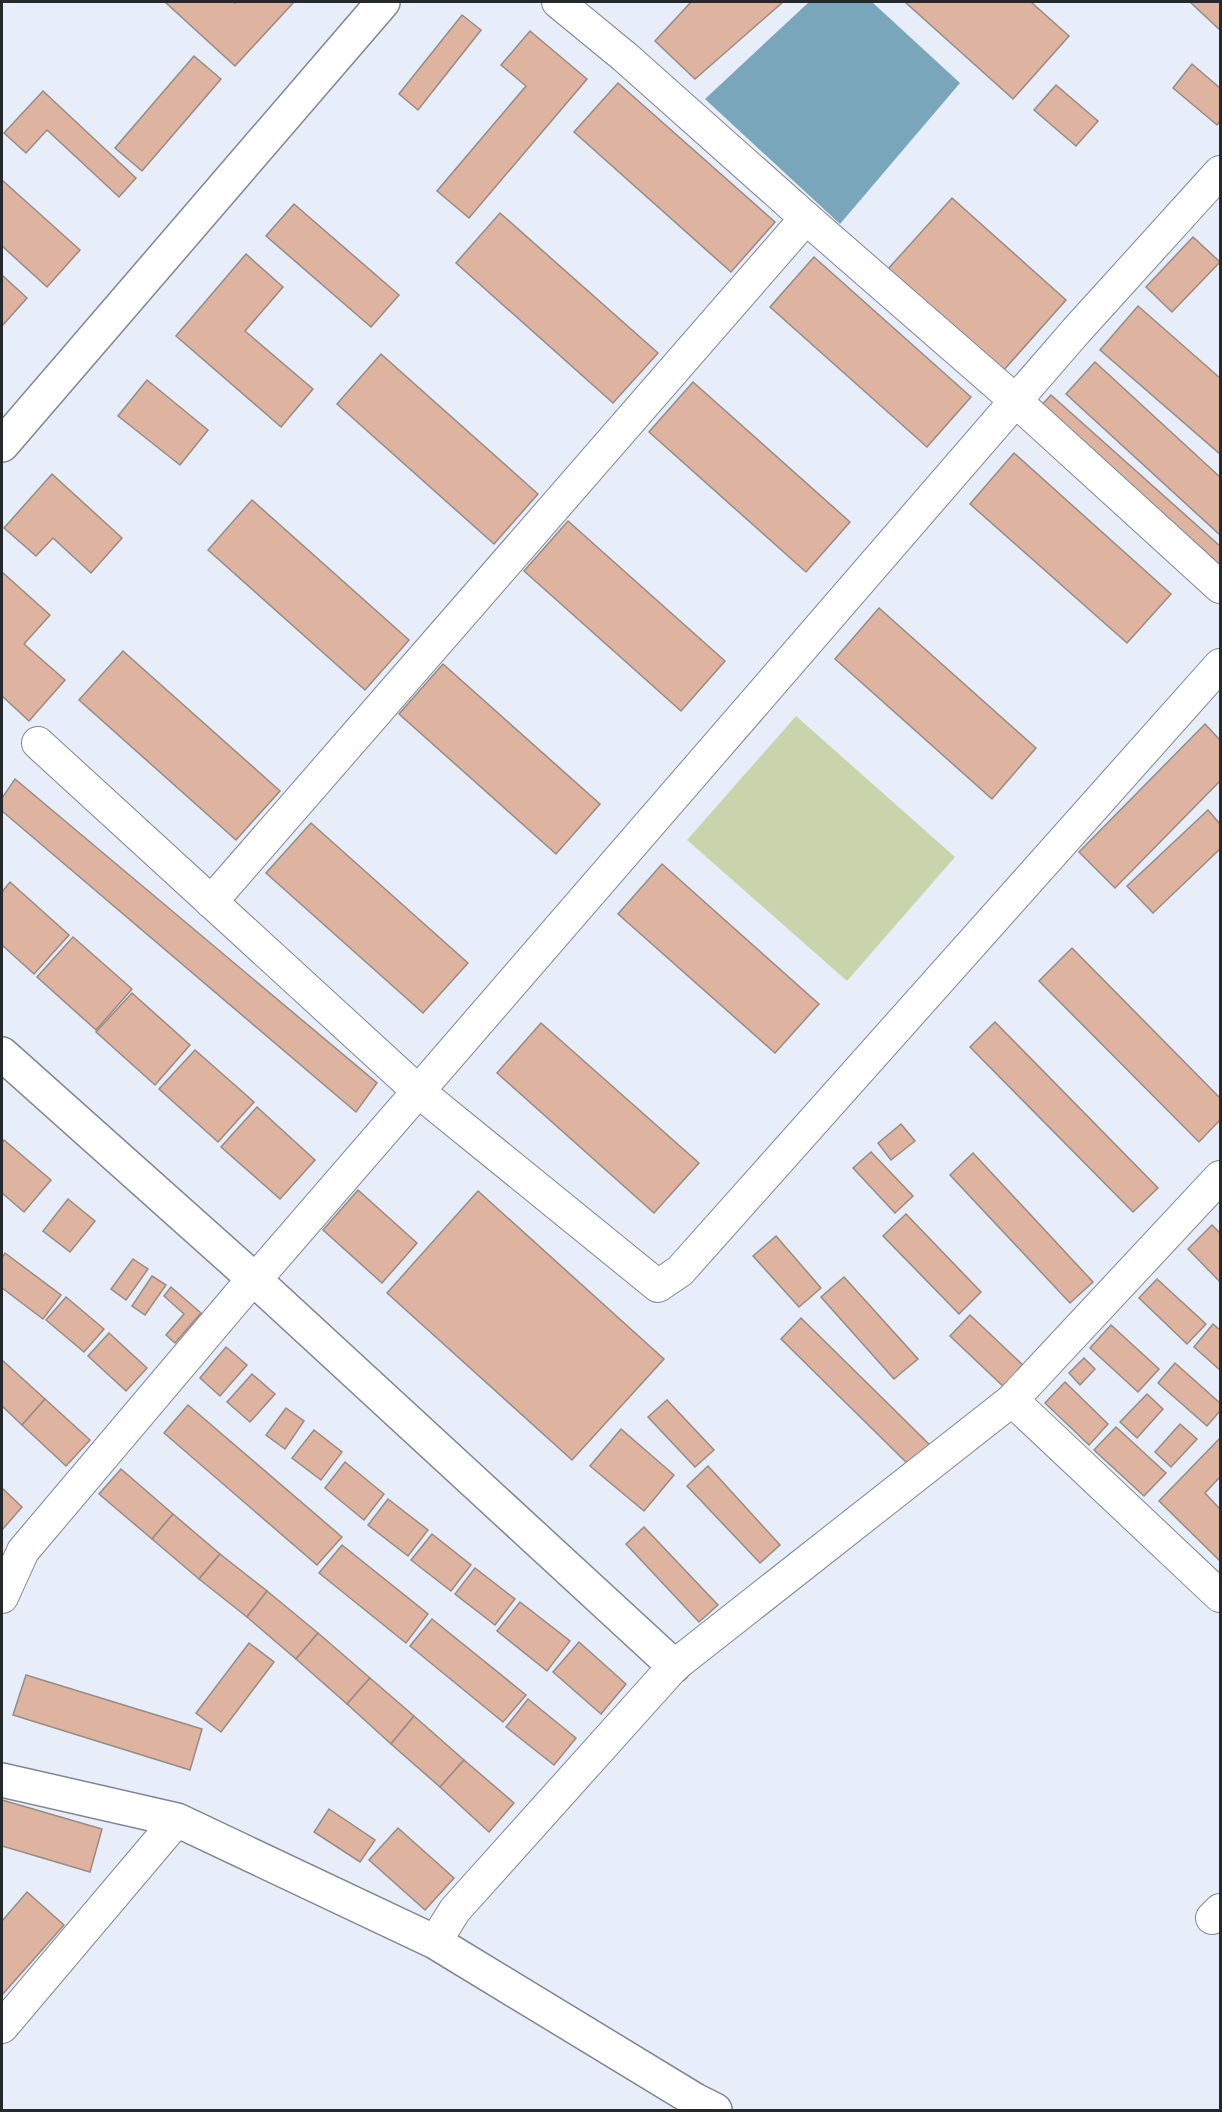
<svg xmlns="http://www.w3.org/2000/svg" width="1222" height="2112" viewBox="0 0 1222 2112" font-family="Spectral,serif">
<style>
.green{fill:#c9d4ac}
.water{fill:#7aa6bc}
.building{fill:#deb39f;stroke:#978b85;stroke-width:1.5}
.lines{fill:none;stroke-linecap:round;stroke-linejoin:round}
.street-casing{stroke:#808690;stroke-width:34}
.secondary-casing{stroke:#808690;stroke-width:36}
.street{stroke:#fff;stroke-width:32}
.secondary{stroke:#fff;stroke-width:33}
</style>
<rect width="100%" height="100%" fill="#e7eef9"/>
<!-- green -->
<polygon class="green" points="796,716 955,857 847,981 687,840"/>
<!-- water -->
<polygon class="water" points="809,2 872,2 960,83 840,224 705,99"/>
<!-- building -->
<g class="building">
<polygon points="165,2 233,2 235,3 236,2 294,2 235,66"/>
<polygon points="691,2 783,2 695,79 655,41"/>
<polygon points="905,2 1031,2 1069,36 1013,99"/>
<polygon points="1190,2 1220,2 1220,30"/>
<polygon points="462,15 481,30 418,110 399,94"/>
<polygon points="530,31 587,79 469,218 437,191 526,86 501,65"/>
<polygon points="194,56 221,79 142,171 115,148"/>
<polygon points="1192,64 1220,88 1220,121 1217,125 1173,88"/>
<polygon points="618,83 775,222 731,272 574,132"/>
<polygon points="1056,85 1098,121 1076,146 1034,110"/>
<polygon points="43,91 136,178 119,197 47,130 26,153 4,133"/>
<polygon points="2,180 80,250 47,287 2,246"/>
<polygon points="952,198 1066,300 1002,372 888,269"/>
<polygon points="294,204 399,295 371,327 266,236"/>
<polygon points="500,213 658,353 613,403 456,263"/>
<polygon points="1193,237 1220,262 1172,312 1146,287"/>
<polygon points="246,254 283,287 245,331 313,389 281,427 176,336"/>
<polygon points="814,257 971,397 927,447 770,307"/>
<polygon points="2,275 27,298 2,326"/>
<polygon points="1138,306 1220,378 1220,454 1100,350"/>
<polygon points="381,354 538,494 494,544 337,404"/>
<polygon points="1095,362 1220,477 1220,535 1066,394"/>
<polygon points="147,380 208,430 180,465 118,416"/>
<polygon points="693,382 850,522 806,572 649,432"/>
<polygon points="1051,395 1220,546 1220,574 1036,411"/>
<polygon points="1014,453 1171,594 1127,643 970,504"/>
<polygon points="52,474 122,538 91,573 53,538 36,556 4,528"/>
<polygon points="252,500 409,640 365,690 208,550"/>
<polygon points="568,521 725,661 681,711 524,571"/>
<polygon points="2,572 50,615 24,644 65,680 29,721 2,696"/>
<polygon points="879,608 1036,748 992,799 835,659"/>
<polygon points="123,651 280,791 236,840 79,700"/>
<polygon points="443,664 600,804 556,854 399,714"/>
<polygon points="1205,724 1220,740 1220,781 1115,888 1079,852"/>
<polygon points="15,779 377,1083 356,1112 2,811 2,798"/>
<polygon points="1208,810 1220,824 1220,849 1153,913 1127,886"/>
<polygon points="311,823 468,963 423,1013 266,873"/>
<polygon points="662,864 819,1004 775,1053 618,914"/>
<polygon points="10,882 69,935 34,974 2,945 2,892"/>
<polygon points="73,937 132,989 96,1030 37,977"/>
<polygon points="1072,948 1220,1098 1220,1120 1199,1142 1039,981"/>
<polygon points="132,993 190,1045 155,1085 96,1032"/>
<polygon points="995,1022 1158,1188 1133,1212 970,1047"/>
<polygon points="541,1023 699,1163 654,1213 497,1073"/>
<polygon points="195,1050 254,1102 218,1142 159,1089"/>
<polygon points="257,1107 315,1160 280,1199 221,1147"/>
<polygon points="901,1124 915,1141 891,1160 878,1143"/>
<polygon points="4,1140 51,1180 24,1212 2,1193 2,1143"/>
<polygon points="871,1152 913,1196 895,1213 853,1168"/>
<polygon points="973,1153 1093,1282 1070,1303 950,1175"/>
<polygon points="358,1190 417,1243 382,1283 323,1230"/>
<polygon points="478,1191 664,1359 572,1460 387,1293"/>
<polygon points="68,1199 95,1221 70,1252 43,1231"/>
<polygon points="906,1214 981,1292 959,1314 883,1236"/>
<polygon points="1212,1225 1220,1233 1220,1282 1188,1249"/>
<polygon points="776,1236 821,1288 799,1307 753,1256"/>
<polygon points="5,1253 61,1295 43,1319 2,1288 2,1258"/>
<polygon points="133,1259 148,1269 126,1300 111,1289"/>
<polygon points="152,1276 166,1285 145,1315 132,1306"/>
<polygon points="844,1277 918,1359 894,1379 821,1297"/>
<polygon points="1157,1279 1206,1324 1187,1344 1139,1298"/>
<polygon points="171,1287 201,1313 175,1343 166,1335 184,1314 164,1296"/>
<polygon points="66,1297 104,1329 84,1352 46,1320"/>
<polygon points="970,1315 1027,1369 1007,1390 950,1336"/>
<polygon points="801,1318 933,1448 912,1468 781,1339"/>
<polygon points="1213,1324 1220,1330 1220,1370 1194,1347"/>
<polygon points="1111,1325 1159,1369 1138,1392 1090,1348"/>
<polygon points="109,1333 147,1368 126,1391 88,1356"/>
<polygon points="226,1347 247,1365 220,1396 200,1378"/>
<polygon points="1084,1358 1095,1369 1080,1385 1069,1373"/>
<polygon points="2,1360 45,1399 22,1425 2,1406"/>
<polygon points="1175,1363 1220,1403 1220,1411 1207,1426 1158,1383"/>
<polygon points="252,1374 275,1394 250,1422 227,1402"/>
<polygon points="1065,1382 1108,1424 1089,1445 1045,1403"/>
<polygon points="1147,1394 1163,1409 1137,1438 1120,1422"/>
<polygon points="45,1399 90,1440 66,1466 22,1425"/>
<polygon points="667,1400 714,1450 695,1467 648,1417"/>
<polygon points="188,1405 342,1537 317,1565 164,1433"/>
<polygon points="286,1408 304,1421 285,1449 266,1435"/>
<polygon points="1180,1424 1197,1439 1171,1467 1155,1452"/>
<polygon points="1116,1427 1166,1473 1144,1496 1094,1450"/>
<polygon points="621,1429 674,1475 644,1511 590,1466"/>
<polygon points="314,1430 342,1452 321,1480 292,1458"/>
<polygon points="1220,1438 1220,1477 1205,1493 1220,1509 1220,1561 1159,1501"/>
<polygon points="345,1462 384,1494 364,1520 325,1488"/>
<polygon points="708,1466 780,1545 760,1563 687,1486"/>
<polygon points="121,1469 173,1514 152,1539 99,1494"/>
<polygon points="2,1488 22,1507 2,1530"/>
<polygon points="388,1499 428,1530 408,1556 368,1525"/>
<polygon points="173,1514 220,1554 199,1579 152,1539"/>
<polygon points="644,1527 718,1605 699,1622 626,1544"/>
<polygon points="432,1534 471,1565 451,1591 411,1560"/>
<polygon points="342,1545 428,1614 406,1643 319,1573"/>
<polygon points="220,1554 267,1591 247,1617 199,1579"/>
<polygon points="475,1568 515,1599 495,1625 455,1594"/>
<polygon points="267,1591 318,1633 296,1659 247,1617"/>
<polygon points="520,1602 570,1641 547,1671 497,1631"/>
<polygon points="432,1619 526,1695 503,1722 410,1646"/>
<polygon points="318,1633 370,1678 347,1704 296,1659"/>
<polygon points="579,1642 626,1684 601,1714 553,1672"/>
<polygon points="249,1643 274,1662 221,1732 196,1713"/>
<polygon points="26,1675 202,1729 190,1770 13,1715"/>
<polygon points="370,1678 414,1716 391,1744 347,1704"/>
<polygon points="528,1699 576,1738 554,1765 506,1727"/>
<polygon points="414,1716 464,1760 440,1787 391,1744"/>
<polygon points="464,1760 514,1803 489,1832 440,1787"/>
<polygon points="2,1800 102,1829 90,1872 2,1846"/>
<polygon points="329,1809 375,1840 360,1862 314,1832"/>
<polygon points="398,1828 454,1878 425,1910 369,1860"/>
<polygon points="27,1892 64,1925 2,1995 2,1921"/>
</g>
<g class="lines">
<!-- street casing -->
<g class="street-casing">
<g id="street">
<polyline points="806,218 1016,401 1220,587"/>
<polyline points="38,743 418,1091 658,1286 680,1271 1220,665"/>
<polyline points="211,902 806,218 625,57 558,2"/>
<polyline points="1012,1400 1220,1596"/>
<polyline points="2,1597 23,1551 246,1287 255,1280 1076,331 1220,172"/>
<polyline points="1212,1918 1220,1910"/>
<polyline points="435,1942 455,1910 674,1666 1012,1400 1220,1177"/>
<polyline points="2,2027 177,1820"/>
</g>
</g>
<!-- secondary casing -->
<g class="secondary-casing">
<g id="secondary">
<polyline points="2,445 383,2"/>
<polyline points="2,1054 255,1280 674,1666"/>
<polyline points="2,1780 177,1820 435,1942 695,2100 715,2110"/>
</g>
</g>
<!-- street -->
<use href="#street" class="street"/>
<!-- secondary -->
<use href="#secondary" class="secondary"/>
</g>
<!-- border -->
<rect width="1222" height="2112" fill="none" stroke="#26292c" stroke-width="6"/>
</svg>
